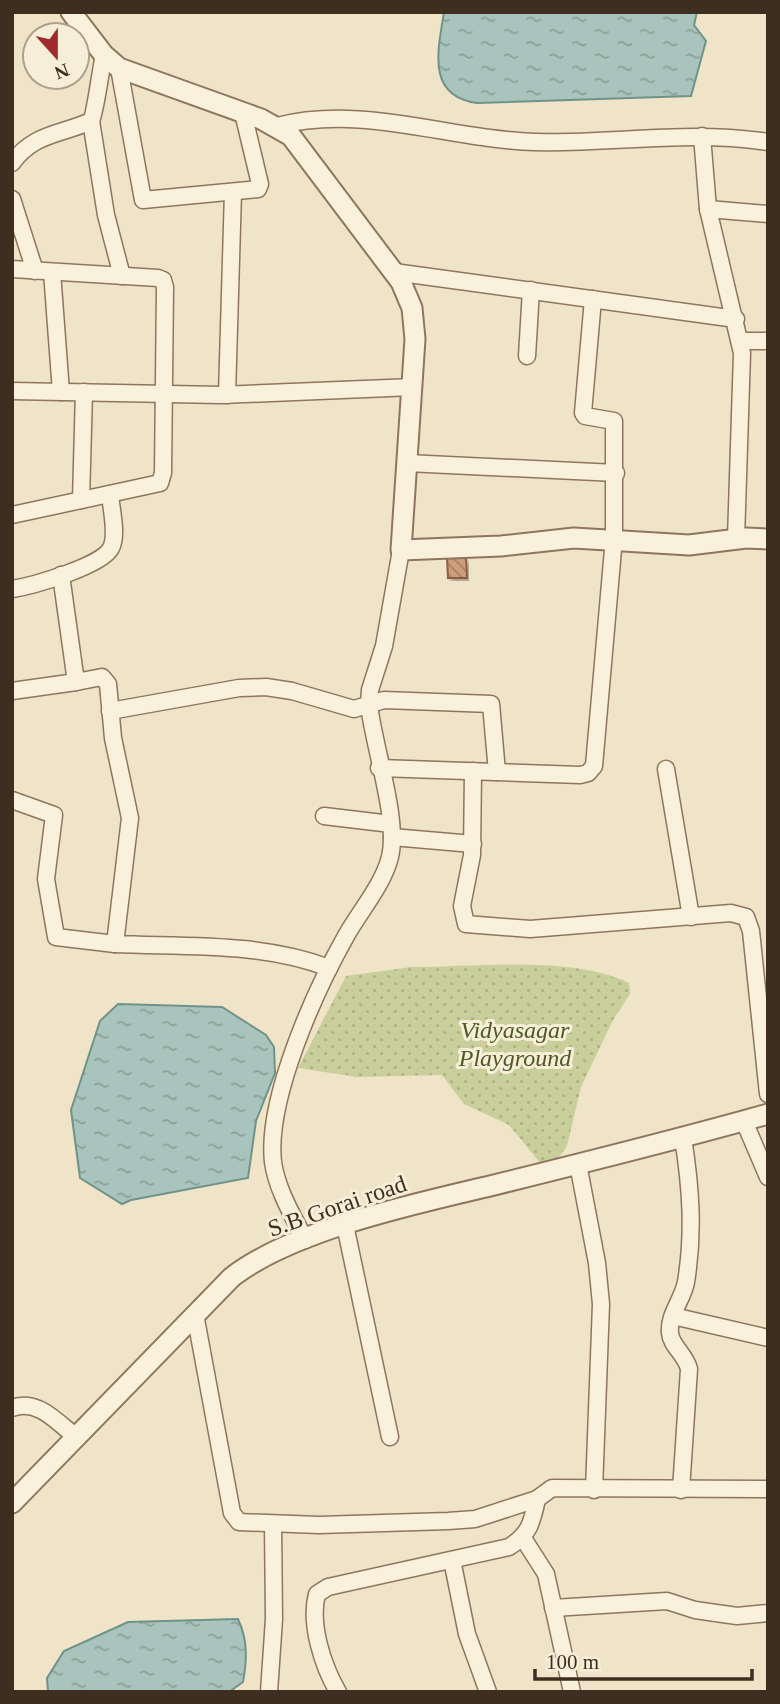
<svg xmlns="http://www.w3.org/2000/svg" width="780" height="1704" viewBox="0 0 780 1704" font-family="'Times New Roman',serif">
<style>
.park{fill:url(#park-dots)}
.water{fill:url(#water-ripples);stroke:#6f938a;stroke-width:2}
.building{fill:url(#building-back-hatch);stroke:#8d5f41;stroke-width:2;filter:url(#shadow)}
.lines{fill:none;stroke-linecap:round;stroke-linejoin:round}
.minor-casing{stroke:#8d765c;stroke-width:19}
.tertiary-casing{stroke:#8d765c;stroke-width:23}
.minor{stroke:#faf1dc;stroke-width:16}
.tertiary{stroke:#faf1dc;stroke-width:19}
.labels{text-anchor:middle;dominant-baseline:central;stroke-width:6;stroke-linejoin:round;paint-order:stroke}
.park-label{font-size:24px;font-style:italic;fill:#4d5a26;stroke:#f7eed8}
.street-label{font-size:24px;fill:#3d2e20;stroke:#f7eed8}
</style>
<defs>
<pattern id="park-dots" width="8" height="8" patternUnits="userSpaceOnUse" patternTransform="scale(1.75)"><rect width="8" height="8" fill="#c9cf9b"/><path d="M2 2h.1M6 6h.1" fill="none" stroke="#aeb285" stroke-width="1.8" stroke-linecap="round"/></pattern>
<pattern id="water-ripples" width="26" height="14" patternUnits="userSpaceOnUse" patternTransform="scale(1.75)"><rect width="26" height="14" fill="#a9c4bc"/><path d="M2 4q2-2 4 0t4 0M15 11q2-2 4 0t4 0" fill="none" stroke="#8ba098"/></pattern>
<pattern id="building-back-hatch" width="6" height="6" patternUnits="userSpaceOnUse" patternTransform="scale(1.75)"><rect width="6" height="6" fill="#cf9f7d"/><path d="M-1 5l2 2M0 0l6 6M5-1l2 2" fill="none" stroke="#a98266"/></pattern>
<filter id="shadow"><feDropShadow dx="4" dy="7" stdDeviation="2" flood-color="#0004"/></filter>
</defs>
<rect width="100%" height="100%" fill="#f0e4c8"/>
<!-- park -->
<path class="park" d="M 411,967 C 475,967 572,955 629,983 L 630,994 L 613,1020 L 581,1087 L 567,1146 L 557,1160 L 541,1164 L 509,1125 L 464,1104 L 442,1075 L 357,1077 L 298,1068 L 346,976 Z"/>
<!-- water -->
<g class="water">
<path d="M 444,12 L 697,12 L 694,25 L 706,41 L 691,96 L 477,103 C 426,96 438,50 444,12 Z"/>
<polygon points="118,1004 222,1007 266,1035 274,1047 275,1073 256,1121 248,1178 131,1200 122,1204 80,1178 71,1110 100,1021"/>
<path d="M 238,1619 C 248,1640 247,1660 243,1682 L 229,1692 L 48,1692 L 47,1678 L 64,1651 L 128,1622 Z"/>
</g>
<!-- building -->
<polygon class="building" points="466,556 467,578 448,578 447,557"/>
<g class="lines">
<!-- minor casing -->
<g class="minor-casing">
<g id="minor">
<polyline points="119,68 143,200 258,189 260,184 243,113"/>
<polyline points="91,121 106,215 122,276"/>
<path d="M 277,126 C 363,104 447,139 535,142 C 615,144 686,130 768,142"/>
<polyline points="702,136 708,209 742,353 736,539"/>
<path d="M 12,163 C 34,133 60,135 91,121 C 95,115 101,67 104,55"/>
<polyline points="12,199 35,271"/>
<polyline points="708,209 768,214"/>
<polyline points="12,269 158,278 163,280 165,287 163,473 160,483 12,515"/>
<polyline points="52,272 61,392"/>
<polyline points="394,272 736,319"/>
<polyline points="740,341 768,341"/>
<polyline points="527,356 531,290"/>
<polyline points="12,391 221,395 413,387"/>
<polyline points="227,395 233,192"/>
<polyline points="407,463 616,473"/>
<polyline points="81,500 84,392"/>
<path d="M 61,575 L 76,682 L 102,677 L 108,684 L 113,738 L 130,818 L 115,944 C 185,947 262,942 329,968"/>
<path d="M 12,589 C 32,586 102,566 111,548 C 118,535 111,509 110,494"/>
<polyline points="12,691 76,682"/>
<polyline points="110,711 239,688 266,687 292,691 354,709 384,700 491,704 497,772"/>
<polyline points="379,768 580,775 588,773 594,766 614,538 614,421 585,416 583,413 593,299"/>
<polyline points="666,769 691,917"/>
<polyline points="473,771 472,855 462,906 466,924 530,929 731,913 746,917 751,931 768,1094"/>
<polyline points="12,800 54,815 46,879 56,937 115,944"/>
<polyline points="324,816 391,824"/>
<polyline points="392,837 473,844"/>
<polyline points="744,1121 768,1177"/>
<polyline points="578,1164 597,1263 601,1304 594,1490"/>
<polyline points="345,1225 390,1437"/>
<path d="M 305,1240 C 293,1216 277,1190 273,1162 C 266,1099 315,991 346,936 C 360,911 383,885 390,857 C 399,819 374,748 369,705 L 370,690 L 384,646 L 401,550"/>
<polyline points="195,1314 232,1513 239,1522 319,1525 448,1521 475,1519 537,1499"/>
<polyline points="673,1316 768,1338"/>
<path d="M 12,1408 C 37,1398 57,1422 76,1437"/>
<path d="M 681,1490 L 689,1369 C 686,1355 671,1346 670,1333 C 668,1315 683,1299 686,1282 C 694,1233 691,1188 683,1138"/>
<polyline points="523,1538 546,1574 572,1692"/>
<polyline points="452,1560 467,1634 488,1692"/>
<polyline points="553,1608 667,1601 695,1610 737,1616 768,1613"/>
<polyline points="269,1692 274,1619 273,1524"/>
<path d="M 338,1692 C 323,1666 309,1624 317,1594 L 328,1587 L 509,1547 C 530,1534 532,1522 537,1499 L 552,1488 L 768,1489"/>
</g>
</g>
<!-- tertiary casing -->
<g class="tertiary-casing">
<g id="tertiary">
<polyline points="71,12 104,55 119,68 261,119 291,136 401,282 412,308 415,339 401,550 501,546 574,538 689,545 746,538 768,539"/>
<path d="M 12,1503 L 232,1277 C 293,1230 414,1204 490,1186 C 583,1163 676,1140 768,1114"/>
</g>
</g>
<!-- minor -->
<use href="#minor" class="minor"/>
<!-- tertiary -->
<use href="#tertiary" class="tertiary"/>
</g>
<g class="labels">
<!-- park labels -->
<g class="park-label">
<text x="515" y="1030">Vidyasagar<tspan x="515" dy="28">Playground</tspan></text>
</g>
<!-- street labels -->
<g class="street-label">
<text transform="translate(337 1206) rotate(-19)">S.B Gorai road</text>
</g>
</g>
<!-- border -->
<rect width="780" height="1704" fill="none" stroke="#3d2e20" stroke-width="28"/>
<!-- north arrow -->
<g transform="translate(56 56) rotate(159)"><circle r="33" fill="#f7eed8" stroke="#ada18e" stroke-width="2"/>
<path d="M0-5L12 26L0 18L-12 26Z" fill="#9e2a2b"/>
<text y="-10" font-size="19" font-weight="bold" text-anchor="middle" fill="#3d2e20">N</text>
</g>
<!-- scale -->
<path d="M535 1669v10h217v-10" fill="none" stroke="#3d2e20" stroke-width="3.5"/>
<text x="546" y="1669" font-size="21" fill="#3d2e20" stroke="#f7eed8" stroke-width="5" paint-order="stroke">100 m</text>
</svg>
